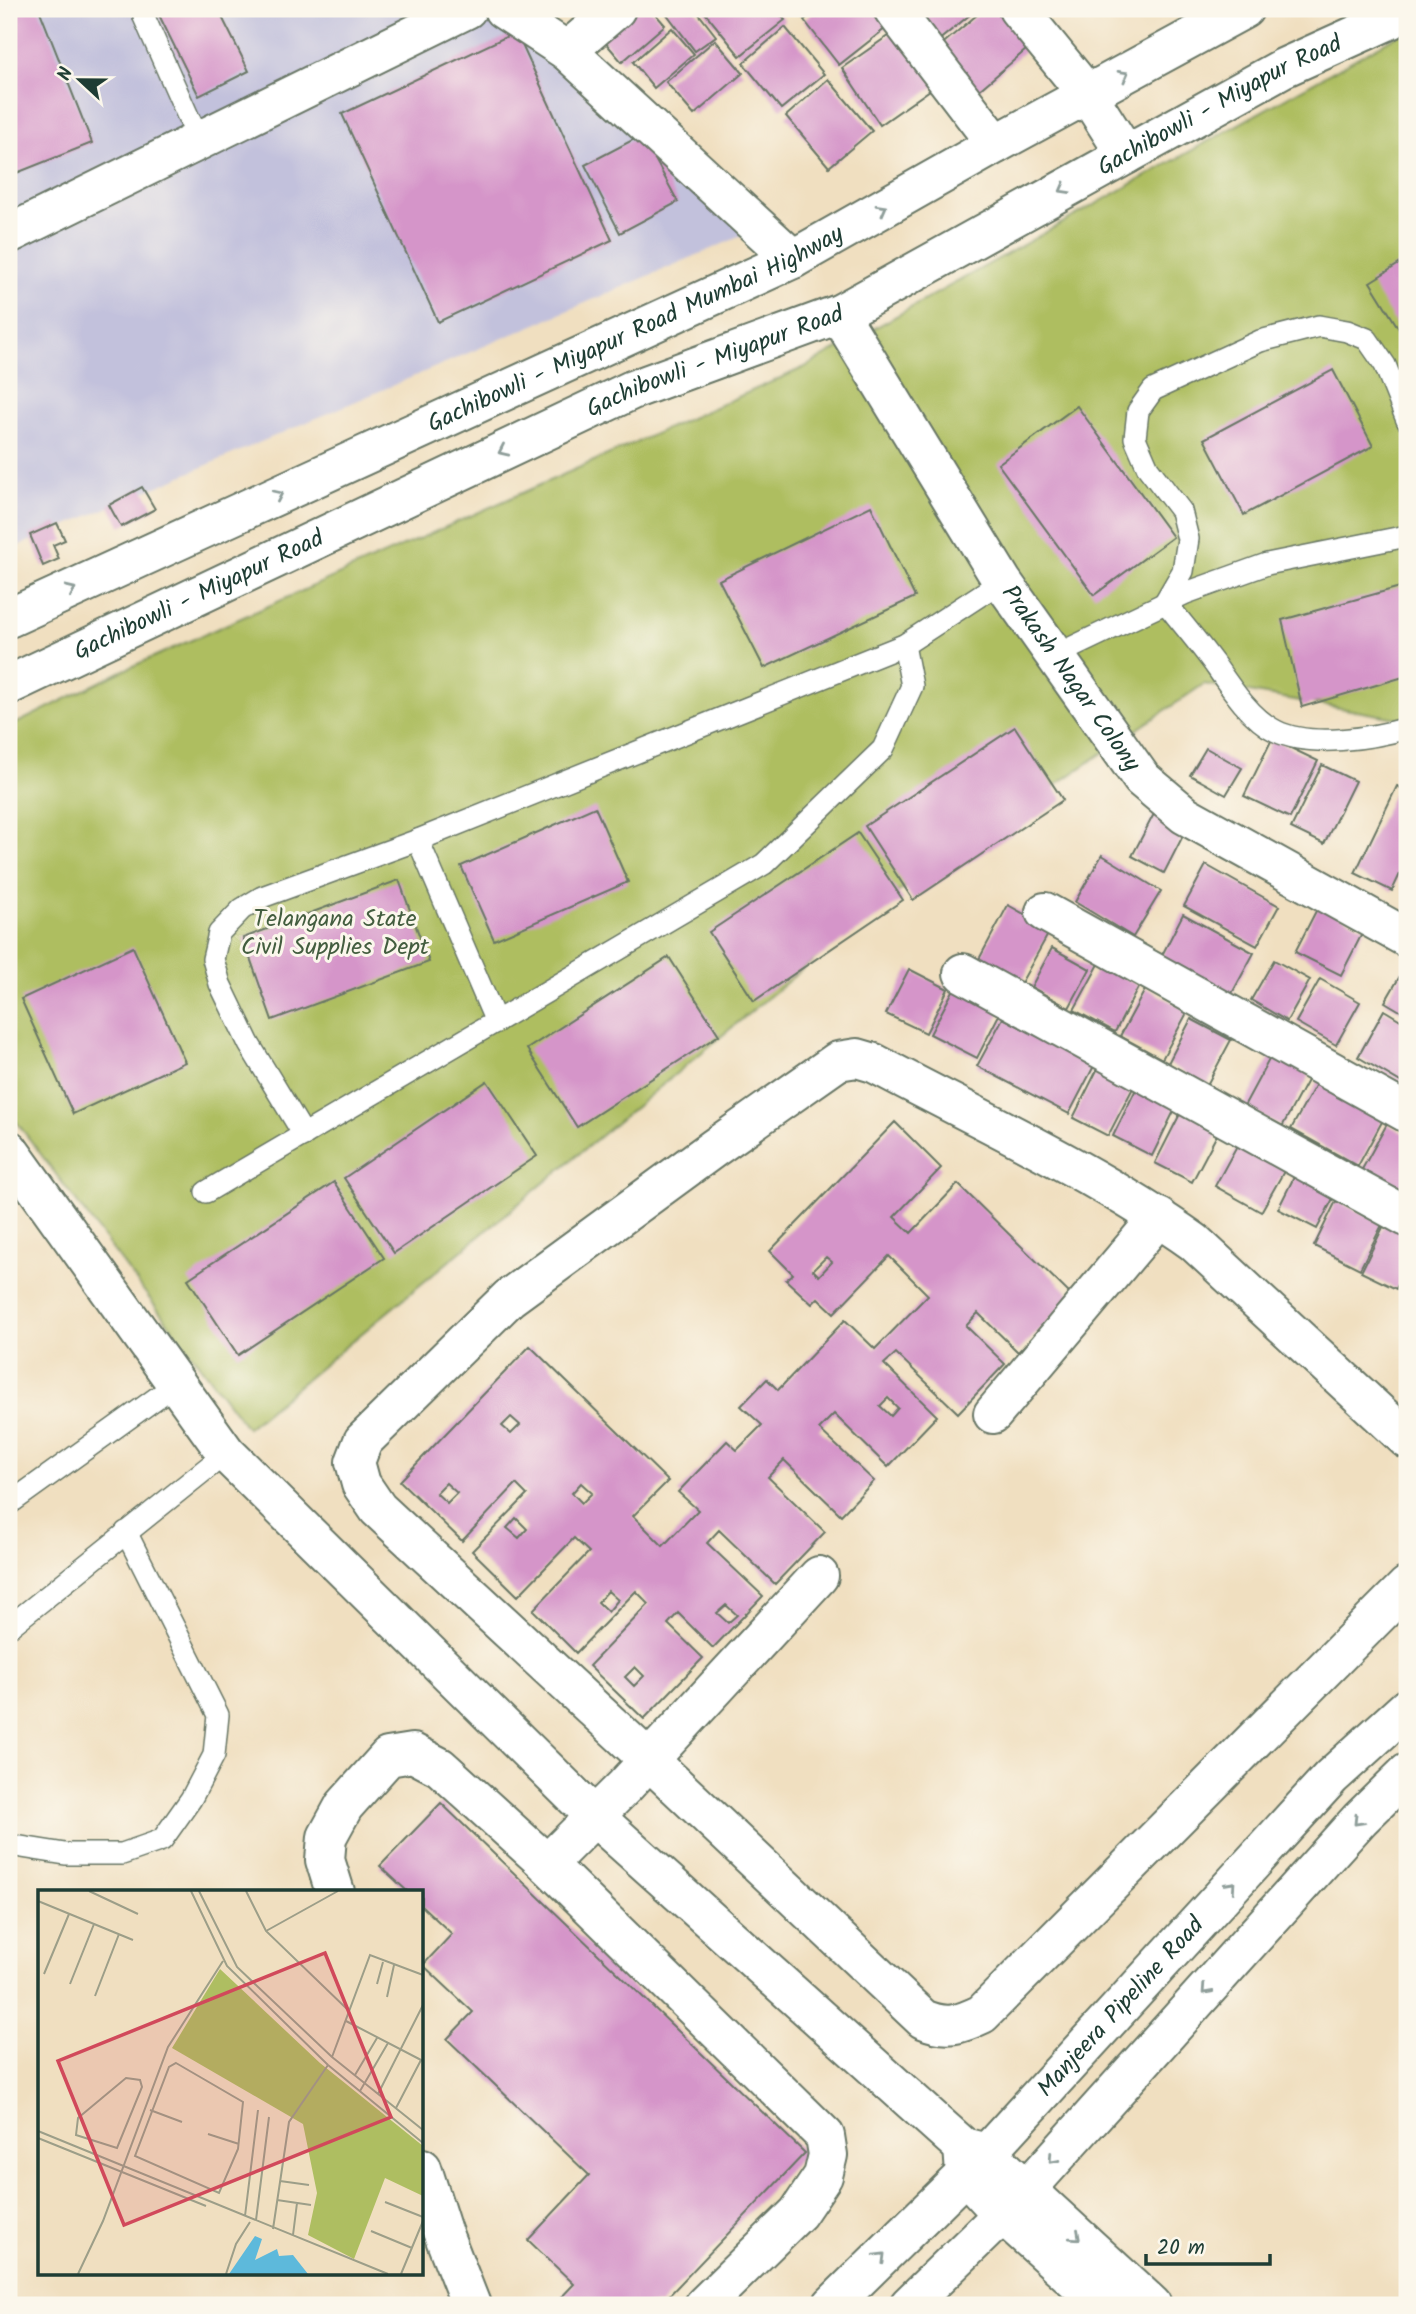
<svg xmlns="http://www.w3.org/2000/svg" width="1416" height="2314" viewBox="0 0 1416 2314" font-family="Kalam,sans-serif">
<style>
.industrial{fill:#c2c1dc}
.green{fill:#aebe61;stroke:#667e4a;stroke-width:2}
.building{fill:#d595c9;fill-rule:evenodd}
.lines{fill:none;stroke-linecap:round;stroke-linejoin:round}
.lane-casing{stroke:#687665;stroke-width:24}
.street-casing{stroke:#687665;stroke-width:42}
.secondary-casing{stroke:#687665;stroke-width:42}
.primary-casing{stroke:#687665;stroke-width:42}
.lane{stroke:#fff;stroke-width:21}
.street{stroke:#fff;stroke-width:38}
.secondary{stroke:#fff;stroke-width:38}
.primary{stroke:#fff;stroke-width:38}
.oneway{stroke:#8f9e9a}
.labels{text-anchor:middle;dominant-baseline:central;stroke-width:6;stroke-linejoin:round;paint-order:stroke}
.street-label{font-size:24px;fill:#1f3d34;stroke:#fbf7ec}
.park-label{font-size:24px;fill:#435d3f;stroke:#fbf7ec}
.inset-road{fill:none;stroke:#9c9e88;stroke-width:2}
.view{fill:#d1495b;fill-opacity:0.15;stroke:#d1495b;stroke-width:3.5}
.inset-edge{fill:none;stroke:#1f3d34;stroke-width:3.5}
</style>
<rect width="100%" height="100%" fill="#fbf7ec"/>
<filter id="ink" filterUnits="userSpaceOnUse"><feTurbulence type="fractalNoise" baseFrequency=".0143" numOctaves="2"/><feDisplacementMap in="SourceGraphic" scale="14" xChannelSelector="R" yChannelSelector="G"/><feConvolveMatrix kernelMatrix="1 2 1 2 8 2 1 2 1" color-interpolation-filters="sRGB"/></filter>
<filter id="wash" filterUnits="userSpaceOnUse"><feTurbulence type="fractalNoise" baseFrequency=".00686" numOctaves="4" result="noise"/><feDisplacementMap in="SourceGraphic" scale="28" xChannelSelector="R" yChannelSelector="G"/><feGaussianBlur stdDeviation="1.57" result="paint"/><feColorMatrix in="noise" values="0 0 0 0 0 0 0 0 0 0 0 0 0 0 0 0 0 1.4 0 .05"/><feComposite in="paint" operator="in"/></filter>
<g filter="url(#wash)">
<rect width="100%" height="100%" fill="#f0dfc0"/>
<!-- industrial -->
<polygon class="industrial" points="9,9 492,9 760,228 9,550"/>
<!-- green -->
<polygon class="green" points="1407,30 1407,720 1204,684 885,901 247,1428 9,1112 9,727 122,671 803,368"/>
<g id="blocks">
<!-- building -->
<g class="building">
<polygon points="9,9 39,9 92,143 9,176"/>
<polygon points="156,9 218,9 249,71 199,96"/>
<polygon points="628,9 651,9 665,25 622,62 598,34"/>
<polygon points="663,9 695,9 716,36 695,51"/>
<polygon points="702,9 775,9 785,20 740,56"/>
<polygon points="818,9 878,9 891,24 839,65 804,20"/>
<polygon points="919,9 977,9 938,41 915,13"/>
<polygon points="984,9 1003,9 1033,44 978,91 940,46"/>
<polygon points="785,27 824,74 781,109 743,63"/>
<polygon points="672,28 694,54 654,88 633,62"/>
<polygon points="898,29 937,85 880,125 842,68"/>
<polygon points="516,32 612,240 438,322 342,114"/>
<polygon points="715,40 743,73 694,115 666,82"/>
<polygon points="828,79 872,131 829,167 786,116"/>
<polygon points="642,135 678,202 620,233 585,165"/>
<polygon points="1407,259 1407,342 1370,282"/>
<polygon points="1333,370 1373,446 1244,515 1204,439"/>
<polygon points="1077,406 1173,537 1094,595 998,464"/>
<polygon points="142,487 155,509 121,527 109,505"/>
<polygon points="871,506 915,597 764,668 719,580"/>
<polygon points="57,523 65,540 53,545 59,559 43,566 30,535"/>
<polygon points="1407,585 1407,676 1302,707 1282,620"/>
<polygon points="1015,727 1063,800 913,900 865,826"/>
<polygon points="1272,739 1318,761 1290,818 1244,796"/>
<polygon points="1206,748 1242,768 1226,795 1190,775"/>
<polygon points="1322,765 1355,781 1324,844 1291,828"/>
<polygon points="1397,786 1407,791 1407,859 1392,891 1355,873"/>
<polygon points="595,807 628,882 494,940 461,866"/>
<polygon points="1156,810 1188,826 1164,873 1132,856"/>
<polygon points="858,833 903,900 754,1001 709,932"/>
<polygon points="1102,855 1161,891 1133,937 1075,902"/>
<polygon points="1206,865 1279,906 1257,946 1184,906"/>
<polygon points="399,880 429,962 272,1020 243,938"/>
<polygon points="1008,905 1051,929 1020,985 978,961"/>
<polygon points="1319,905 1365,928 1341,975 1295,952"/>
<polygon points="1183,914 1254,953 1230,997 1160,959"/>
<polygon points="133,947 185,1062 73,1114 21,999"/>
<polygon points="1052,948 1090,969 1069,1008 1031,987"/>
<polygon points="669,957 719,1035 577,1127 527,1049"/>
<polygon points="1274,960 1310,980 1287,1021 1251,1000"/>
<polygon points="1099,964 1139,986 1115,1032 1074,1010"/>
<polygon points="1407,964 1407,1015 1385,1002"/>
<polygon points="909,969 948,989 926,1033 886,1014"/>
<polygon points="1320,979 1360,1002 1336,1045 1296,1022"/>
<polygon points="955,987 1001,1011 977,1058 930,1034"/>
<polygon points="1146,988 1188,1011 1162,1059 1120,1036"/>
<polygon points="1384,1010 1407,1024 1407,1078 1404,1084 1358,1057"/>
<polygon points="1003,1018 1094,1066 1069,1114 977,1066"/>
<polygon points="1191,1019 1231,1040 1207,1085 1168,1063"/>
<polygon points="1272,1054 1310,1075 1282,1127 1244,1106"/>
<polygon points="1098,1068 1134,1086 1108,1136 1073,1118"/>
<polygon points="1322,1073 1389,1109 1358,1166 1291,1129"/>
<polygon points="487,1081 537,1156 394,1253 344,1178"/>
<polygon points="1137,1087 1176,1107 1152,1156 1113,1136"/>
<polygon points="1182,1110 1220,1129 1192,1182 1155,1163"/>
<path d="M 895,1122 L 941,1168 L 894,1217 L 911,1233 L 958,1184 L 1072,1296 L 1018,1352 L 978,1313 L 966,1326 L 1005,1364 L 958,1413 L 896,1353 L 884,1364 L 937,1416 L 888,1467 L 834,1414 L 819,1429 L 874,1481 L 841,1515 L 784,1460 L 768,1477 L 825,1532 L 775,1584 L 719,1530 L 707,1543 L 763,1596 L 713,1648 L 678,1613 L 668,1624 L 703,1658 L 644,1719 L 589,1666 L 649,1604 L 636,1591 L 576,1653 L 533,1610 L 589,1552 L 574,1538 L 518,1596 L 472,1551 L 527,1495 L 516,1484 L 462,1541 L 400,1481 L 530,1346 L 668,1481 L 633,1516 L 663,1546 L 698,1510 L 678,1492 L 727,1441 L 737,1450 L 762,1425 L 741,1406 L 767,1379 L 778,1390 L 845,1320 L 875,1349 L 928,1295 L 889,1256 L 834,1313 L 818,1298 L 812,1304 L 786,1280 L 793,1274 L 770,1251 ZM 826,1257 L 832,1262 L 819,1276 L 813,1270 ZM 888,1398 L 898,1408 L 891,1416 L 880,1406 ZM 511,1417 L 520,1425 L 511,1434 L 502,1426 ZM 446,1483 L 457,1493 L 447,1503 L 436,1493 ZM 581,1483 L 592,1493 L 582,1503 L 572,1493 ZM 516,1518 L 527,1529 L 519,1538 L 507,1528 ZM 608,1591 L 618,1600 L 608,1612 L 598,1602 ZM 726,1605 L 737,1615 L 728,1623 L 717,1613 ZM 635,1667 L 644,1676 L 634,1686 L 625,1677 Z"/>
<polygon points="1387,1124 1407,1135 1407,1189 1403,1196 1360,1173"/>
<polygon points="1240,1140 1287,1166 1261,1212 1215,1186"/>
<polygon points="1297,1171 1337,1191 1317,1229 1278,1209"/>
<polygon points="334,1182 384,1258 238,1355 188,1279"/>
<polygon points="1336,1201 1383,1223 1360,1269 1314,1246"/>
<polygon points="1386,1221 1407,1232 1407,1267 1396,1289 1361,1272"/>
<polygon points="441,1803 805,2153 660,2305 554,2305 574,2284 528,2240 589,2175 447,2039 473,2012 423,1965 452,1934 422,1906 422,1892 408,1892 380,1866"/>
</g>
</g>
</g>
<g filter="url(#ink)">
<use href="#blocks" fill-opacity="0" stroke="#687665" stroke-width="2"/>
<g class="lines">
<!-- lane casing -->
<g class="lane-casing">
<g id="lane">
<polyline points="144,17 199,141"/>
<path d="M 1407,420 L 1385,365 L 1367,339 L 1347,331 L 1319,326 L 1260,341 L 1153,390 L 1138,411 L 1135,438 L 1148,468 L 1181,511 L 1188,539 L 1183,571 L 1165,602 C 1182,623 1199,643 1215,665 C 1230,687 1251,719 1276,731 C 1310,748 1373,738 1407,728"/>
<polyline points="1056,655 1186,593 1267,564 1407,536"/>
<polyline points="418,840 496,1022"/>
<polyline points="304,1135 249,1044 220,984 213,959 219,933 242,909 262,897 418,840 904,645 1002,581"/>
<polyline points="206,1192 764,864 883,749 912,686 904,645"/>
<polyline points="9,1504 176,1384"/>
<polyline points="9,1627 226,1453"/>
<polyline points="9,1845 65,1854 122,1854 162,1840 191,1799 214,1755 218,1715 126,1532"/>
</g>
</g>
<!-- street casing -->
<g class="street-casing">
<g id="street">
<polyline points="503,9 567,51 793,259"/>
<polyline points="893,9 996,144"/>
<polyline points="1018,9 1088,95 1126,155"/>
<polyline points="567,51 616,9"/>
<polyline points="9,234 467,9"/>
<polyline points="1045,912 1407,1113"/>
<polyline points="963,973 1407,1217"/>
<polyline points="9,1150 226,1453 595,1817 963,2147 987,2153 1152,2305"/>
<polyline points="993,1414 1159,1217"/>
<path d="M 1407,1439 L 1194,1242 C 1095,1172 981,1120 874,1063 L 857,1058 L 838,1061 L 714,1148 L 509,1298 L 363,1441 L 355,1462 L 361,1484 L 378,1509 L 649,1760 L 923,2019 C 947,2029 959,2025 982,2014 L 1407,1586"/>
<polyline points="547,1864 625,1786 819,1576"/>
<polyline points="335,1892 325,1860 327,1837 344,1806 388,1757 413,1753 440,1767 547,1864 825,2136 828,2155 823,2176 798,2213 704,2305"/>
<polyline points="963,2147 965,2174 1002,2214 1103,2305"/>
<polyline points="422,2168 442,2231 471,2305"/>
</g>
</g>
<!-- secondary casing -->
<g class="secondary-casing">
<g id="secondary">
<path id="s1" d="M 839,314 L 1002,581 L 1142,779 L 1185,815 L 1407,938"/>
<path id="s2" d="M 832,2305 L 987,2153 L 1331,1777 L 1407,1708"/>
<polyline points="909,2305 1018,2199 1360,1819 1407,1773"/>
</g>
</g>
<!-- primary casing -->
<g class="primary-casing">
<g id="primary">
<path id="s3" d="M 9,618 L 793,259 L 996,144 L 1244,9"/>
<path id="s4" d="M 9,685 L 632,390 L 839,314 L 1283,68 L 1407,12"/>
</g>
</g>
<!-- lane -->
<use href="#lane" class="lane"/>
<!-- street -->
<use href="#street" class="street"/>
<!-- secondary -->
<use href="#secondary" class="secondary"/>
<!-- primary -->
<use href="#primary" class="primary"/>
</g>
<!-- one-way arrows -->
<defs><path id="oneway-chevron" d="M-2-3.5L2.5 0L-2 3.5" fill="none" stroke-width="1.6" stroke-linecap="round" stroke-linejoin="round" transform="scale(1.75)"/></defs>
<g class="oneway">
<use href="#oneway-chevron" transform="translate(1124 75) rotate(-29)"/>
<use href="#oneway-chevron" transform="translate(1064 189) rotate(151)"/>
<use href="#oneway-chevron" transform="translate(882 209) rotate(-29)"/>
<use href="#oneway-chevron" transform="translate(503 451) rotate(155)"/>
<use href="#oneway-chevron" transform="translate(278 495) rotate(-25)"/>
<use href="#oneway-chevron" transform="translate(71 590) rotate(-25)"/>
<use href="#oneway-chevron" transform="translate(1358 1821) rotate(134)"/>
<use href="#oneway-chevron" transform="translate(1231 1886) rotate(-48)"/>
<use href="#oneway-chevron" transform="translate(1206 1990) rotate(132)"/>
<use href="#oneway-chevron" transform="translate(1053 2159) rotate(132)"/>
<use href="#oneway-chevron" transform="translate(1076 2236) rotate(42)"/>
<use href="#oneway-chevron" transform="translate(881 2257) rotate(-45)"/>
</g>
</g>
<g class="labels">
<!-- street labels -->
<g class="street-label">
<text stroke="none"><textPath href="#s4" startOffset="1344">Gachibowli - Miyapur Road</textPath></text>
<text stroke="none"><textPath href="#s3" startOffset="690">Gachibowli - Miyapur Road Mumbai Highway</textPath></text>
<text stroke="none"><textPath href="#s4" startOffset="777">Gachibowli - Miyapur Road</textPath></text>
<text stroke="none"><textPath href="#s4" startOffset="210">Gachibowli - Miyapur Road</textPath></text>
<text stroke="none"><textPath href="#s1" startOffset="432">Prakash Nagar Colony</textPath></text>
<text stroke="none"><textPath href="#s2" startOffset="415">Manjeera Pipeline Road</textPath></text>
</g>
<!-- park labels -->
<g class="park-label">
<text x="335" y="919">Telangana State<tspan x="335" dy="28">Civil Supplies Dept</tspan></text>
</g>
</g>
<!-- overview -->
<g transform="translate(38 1890)">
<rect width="385" height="385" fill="#f0dfc0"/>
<path d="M 182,79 L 282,173 L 385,256 L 385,306 L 347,288 L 316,369 L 270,345 L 279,303 L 265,234 L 134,158 Z" fill="#aebe61"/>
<path d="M 217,346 L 224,349 L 217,370 L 239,359 L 241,366 L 255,365 L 270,384 L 191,384 Z" fill="#5db9db"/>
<path class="inset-road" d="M 51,1 L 100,24M 153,1 L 189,76 L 290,175 L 385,253M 161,1 L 199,77 L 294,167 L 385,240M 208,1 L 228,41 L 310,120M 0,11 L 95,50M 228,41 L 300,1M 6,84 L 31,24M 32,94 L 56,34M 339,94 L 345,72M 57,106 L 81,44M 349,107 L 356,75M 308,131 L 385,171M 294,167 L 332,65 L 385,85M 138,173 L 205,212 L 200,259 L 181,303 L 97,266 L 131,177 ZM 317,185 L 339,148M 88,188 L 102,190 L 104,197 L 79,258 L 38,245 L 40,228 ZM 322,201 L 350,153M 340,204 L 385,115M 358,218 L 383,170M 112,220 L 144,232M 0,241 L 350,384M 170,244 L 201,254M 0,248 L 168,316M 242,291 L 271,295M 239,310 L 273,315M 347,312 L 385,327M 207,326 L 220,220M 218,330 L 231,227M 235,339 L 251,232 L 290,175M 333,341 L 374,358M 255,345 L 259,313M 40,384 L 65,331 L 130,157 L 185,71M 188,384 L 198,354 L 212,332M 363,384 L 385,331"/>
<path class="view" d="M 287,63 L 353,227 L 86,335 L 20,171 Z"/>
<rect width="385" height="385" class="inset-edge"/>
</g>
<!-- margin -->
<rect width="1416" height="2314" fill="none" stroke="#fbf7ec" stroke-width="35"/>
<!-- north arrow -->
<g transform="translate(80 80) rotate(292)" stroke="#fbf7ec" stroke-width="5" paint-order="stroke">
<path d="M0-5L12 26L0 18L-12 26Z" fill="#1f3d34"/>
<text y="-10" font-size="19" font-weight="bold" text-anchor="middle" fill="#1f3d34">N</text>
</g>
<!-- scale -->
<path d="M1146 2254v10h124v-10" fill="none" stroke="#1f3d34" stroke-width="3.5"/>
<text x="1157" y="2254" font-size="21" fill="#1f3d34" stroke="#fbf7ec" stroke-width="5" paint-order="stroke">20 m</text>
</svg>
